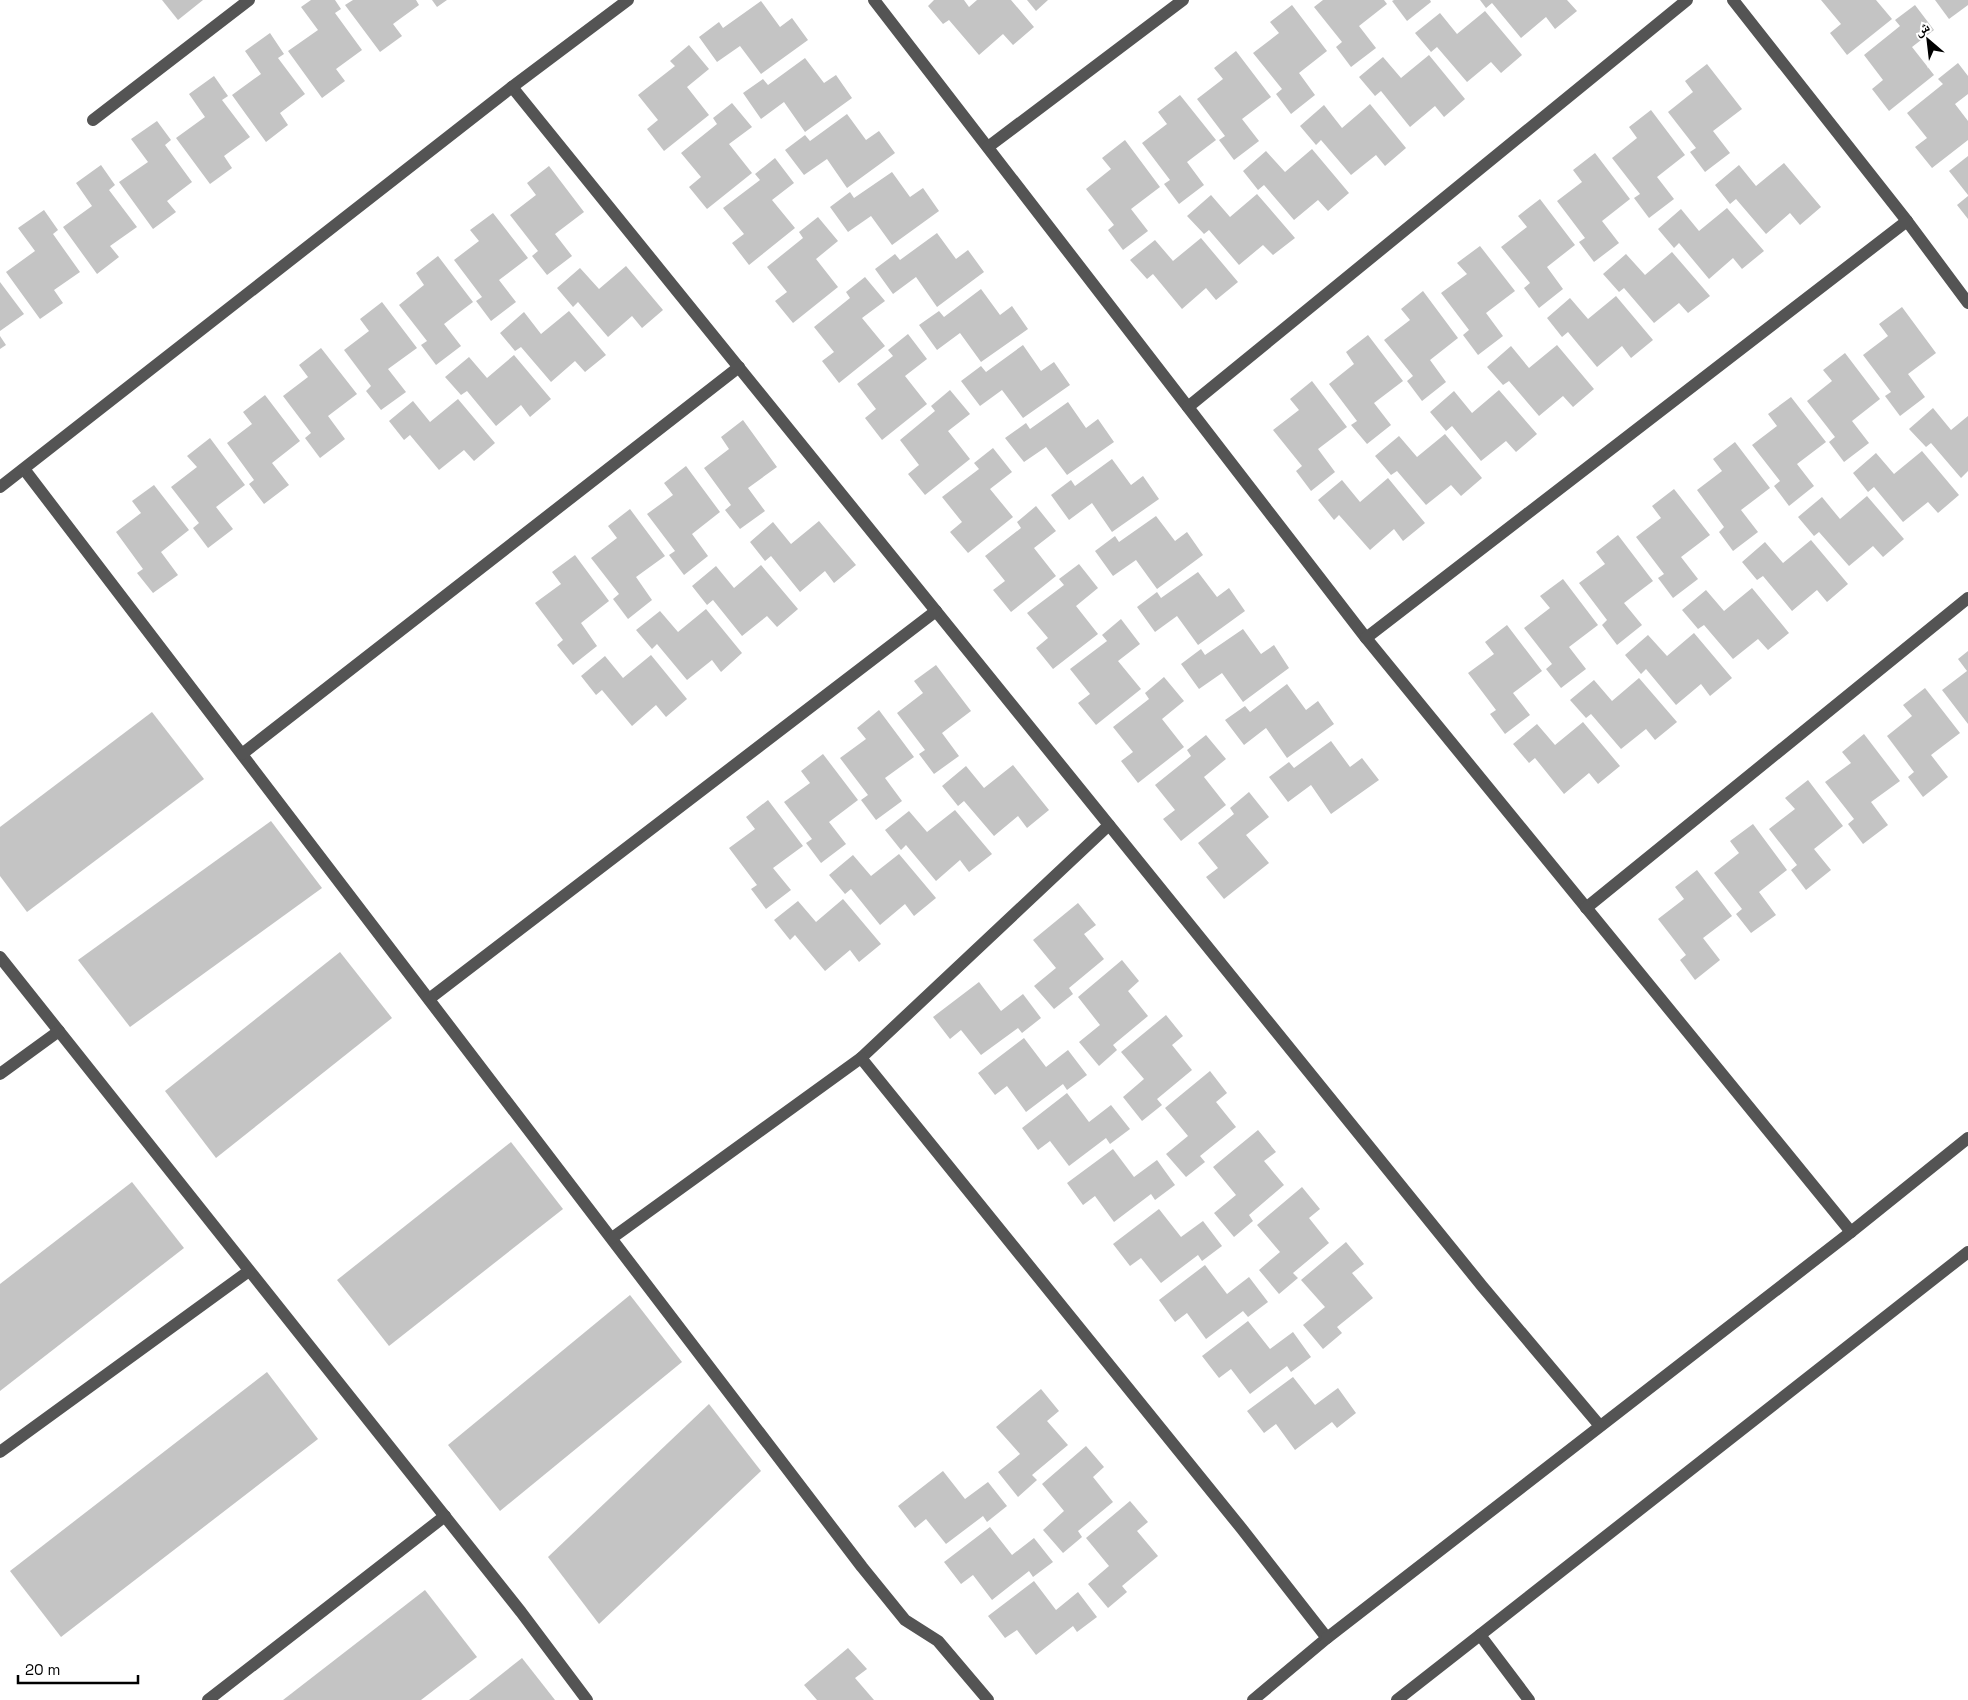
<svg xmlns="http://www.w3.org/2000/svg" width="1968" height="1700" viewBox="0 0 1968 1700" font-family="'Space Grotesk','Noto Naskh Arabic',sans-serif">
<style>
.building{fill:#c4c4c4}
.lines{fill:none;stroke-linecap:round;stroke-linejoin:round}
.minor{stroke:#545454;stroke-width:12}
</style>
<rect width="100%" height="100%" fill="#fff"/>
<!-- building -->
<g class="building">
<polygon points="162,0 203,0 178,20"/>
<polygon points="311,0 335,0 341,9 335,13 362,50 336,69 345,81 322,98 288,51 318,30 301,7"/>
<polygon points="353,0 416,0 419,5 393,24 402,36 380,52 345,5"/>
<polygon points="432,0 447,0 437,7"/>
<polygon points="934,0 964,0 969,7 977,0 1011,0 1034,27 1013,45 1003,34 979,55 949,20 943,24 928,6"/>
<polygon points="1027,0 1048,0 1036,11"/>
<polygon points="1323,0 1384,0 1387,4 1359,26 1376,48 1351,67 1336,47 1342,42 1314,7"/>
<polygon points="1394,0 1430,0 1431,2 1407,21 1392,1"/>
<polygon points="1480,0 1567,0 1577,11 1555,29 1546,17 1521,38 1492,3 1486,8"/>
<polygon points="1821,0 1876,0 1892,19 1847,55 1830,33 1841,24"/>
<polygon points="1935,0 1968,0 1968,5 1949,19"/>
<polygon points="761,1 780,27 792,18 808,40 761,74 740,46 717,62 699,37 719,22 723,28"/>
<polygon points="1292,5 1327,51 1299,73 1315,95 1291,114 1276,94 1282,89 1253,53 1279,33 1270,22"/>
<polygon points="1915,5 1934,30 1912,47 1934,75 1889,111 1872,89 1883,80 1864,55 1900,26 1895,20"/>
<polygon points="1485,11 1522,55 1501,73 1491,62 1467,82 1437,47 1431,52 1415,33 1440,13 1457,34"/>
<polygon points="270,33 284,54 278,58 305,94 280,113 288,125 266,142 232,95 261,74 245,51"/>
<polygon points="689,45 709,69 687,87 709,115 664,151 647,129 658,120 638,95 675,66 670,61"/>
<polygon points="1236,51 1271,97 1242,119 1259,141 1234,160 1219,140 1225,136 1197,99 1223,79 1214,68"/>
<polygon points="1429,55 1465,99 1444,117 1435,106 1410,127 1381,91 1375,96 1359,77 1383,57 1401,78"/>
<polygon points="805,58 824,83 836,75 852,98 805,132 784,102 761,119 743,93 763,79 768,85"/>
<polygon points="1958,63 1968,76 1968,94 1955,104 1968,121 1968,140 1932,168 1915,147 1927,138 1907,113 1943,84 1938,79"/>
<polygon points="1707,64 1742,109 1713,131 1730,153 1705,172 1690,152 1696,148 1668,112 1693,92 1685,81"/>
<polygon points="214,76 228,96 222,100 250,137 224,156 232,168 210,184 176,138 205,117 189,94"/>
<polygon points="1180,95 1216,140 1187,162 1204,185 1179,204 1164,184 1170,180 1142,143 1167,124 1158,112"/>
<polygon points="732,103 752,127 729,144 752,173 707,209 689,187 701,177 681,153 717,124 713,118"/>
<polygon points="1370,104 1406,148 1385,166 1376,155 1351,175 1321,140 1316,145 1300,126 1324,105 1342,128"/>
<polygon points="1651,110 1685,155 1657,177 1674,199 1649,218 1634,198 1640,194 1612,158 1637,138 1629,127"/>
<polygon points="847,114 866,140 879,131 895,153 847,188 827,159 804,175 785,150 805,135 810,141"/>
<polygon points="157,121 171,140 165,145 192,182 167,201 176,212 153,229 119,182 148,162 131,139"/>
<polygon points="1125,140 1160,187 1131,209 1148,231 1123,250 1108,230 1114,225 1086,189 1111,169 1102,158"/>
<polygon points="1312,149 1349,193 1328,211 1318,200 1294,220 1264,185 1258,190 1243,171 1266,151 1285,172"/>
<polygon points="1595,153 1630,199 1602,221 1619,243 1594,262 1579,242 1585,238 1557,201 1582,182 1573,170"/>
<polygon points="1968,156 1968,195 1949,171"/>
<polygon points="775,158 794,183 772,200 795,228 749,265 732,243 744,234 723,208 760,180 755,174"/>
<polygon points="1784,163 1821,207 1800,225 1790,213 1766,234 1736,199 1730,204 1715,185 1739,165 1756,186"/>
<polygon points="101,165 115,185 109,190 137,227 110,246 119,257 97,274 63,227 92,206 76,183"/>
<polygon points="549,166 584,212 555,234 572,256 547,275 532,256 538,251 510,215 536,195 527,183"/>
<polygon points="892,172 910,197 923,188 939,211 892,245 871,216 848,232 830,207 850,192 854,198"/>
<polygon points="1257,194 1295,238 1273,255 1263,245 1239,265 1209,230 1204,234 1187,216 1211,195 1230,217"/>
<polygon points="1968,196 1968,219 1957,205"/>
<polygon points="1540,199 1575,245 1547,267 1563,289 1539,308 1524,288 1530,283 1501,247 1527,227 1518,216"/>
<polygon points="1727,208 1764,251 1742,269 1733,258 1709,279 1679,243 1674,248 1658,229 1681,209 1699,231"/>
<polygon points="44,210 58,230 53,234 80,272 54,290 63,303 40,319 6,272 35,251 18,228"/>
<polygon points="493,213 528,258 499,280 516,302 491,321 476,301 482,297 454,260 479,241 470,230"/>
<polygon points="818,217 838,241 816,259 838,287 793,323 775,301 787,292 767,267 803,238 799,232"/>
<polygon points="937,233 956,259 968,250 984,272 937,307 916,277 893,294 875,269 895,254 900,260"/>
<polygon points="1201,238 1238,282 1216,300 1206,288 1182,309 1153,274 1147,279 1130,260 1155,240 1173,261"/>
<polygon points="1480,246 1515,291 1486,313 1503,336 1478,355 1463,335 1469,330 1441,293 1467,274 1457,263"/>
<polygon points="1672,252 1710,296 1688,313 1679,303 1654,323 1624,288 1619,292 1603,274 1626,254 1645,275"/>
<polygon points="438,256 473,302 444,324 461,346 436,365 421,345 427,341 399,305 424,285 416,273"/>
<polygon points="626,266 663,310 642,328 632,316 608,337 578,302 573,307 557,288 580,268 599,289"/>
<polygon points="865,277 885,301 862,318 885,346 839,383 822,361 834,352 814,327 850,298 846,292"/>
<polygon points="0,282 24,314 0,331"/>
<polygon points="981,289 1000,315 1012,306 1028,329 981,362 960,333 937,350 919,325 939,311 944,317"/>
<polygon points="1423,291 1458,338 1430,360 1446,382 1422,401 1407,381 1413,376 1384,340 1410,320 1401,309"/>
<polygon points="1616,296 1653,340 1631,358 1622,346 1597,367 1568,332 1562,337 1547,318 1570,298 1588,319"/>
<polygon points="382,302 417,348 388,369 406,392 381,410 366,391 371,386 344,350 369,331 360,319"/>
<polygon points="1902,307 1936,353 1908,374 1925,397 1900,416 1885,396 1891,392 1863,355 1888,336 1879,324"/>
<polygon points="569,311 606,355 585,372 575,361 551,382 521,347 515,351 500,333 524,312 541,334"/>
<polygon points="908,334 927,359 905,376 927,404 882,440 865,418 876,409 857,384 893,356 888,350"/>
<polygon points="1368,335 1403,381 1374,403 1391,425 1367,444 1351,425 1357,421 1329,384 1354,364 1346,352"/>
<polygon points="0,336 6,345 0,349"/>
<polygon points="1023,345 1041,371 1054,362 1070,385 1023,418 1002,390 980,406 961,381 981,366 986,372"/>
<polygon points="1557,345 1594,389 1573,407 1563,396 1539,416 1509,381 1503,385 1487,367 1511,346 1529,368"/>
<polygon points="321,348 357,394 328,416 345,439 320,458 305,438 311,433 283,396 308,377 299,365"/>
<polygon points="1845,353 1880,399 1852,421 1869,443 1844,462 1829,442 1835,437 1807,401 1832,381 1823,370"/>
<polygon points="514,355 551,399 530,417 521,405 496,426 467,391 461,395 445,377 469,357 487,378"/>
<polygon points="1312,381 1347,427 1318,449 1335,472 1311,491 1296,471 1302,466 1273,430 1299,410 1290,399"/>
<polygon points="950,390 970,414 948,431 970,459 925,495 908,474 919,465 900,440 935,411 931,406"/>
<polygon points="1499,390 1537,434 1516,452 1506,441 1481,461 1452,426 1446,431 1430,412 1454,391 1472,413"/>
<polygon points="265,395 300,441 272,463 289,485 264,504 249,484 254,480 227,443 252,424 243,412"/>
<polygon points="1791,397 1826,442 1797,464 1814,486 1789,506 1774,486 1780,481 1752,445 1777,426 1768,414"/>
<polygon points="458,399 495,443 474,461 464,450 439,470 410,435 404,440 389,421 413,401 430,422"/>
<polygon points="1068,402 1086,428 1098,419 1114,442 1067,475 1046,447 1024,462 1005,438 1026,423 1030,429"/>
<polygon points="1933,408 1951,430 1968,416 1968,471 1961,478 1931,443 1926,447 1909,429"/>
<polygon points="743,420 777,467 748,488 765,511 740,529 725,510 731,505 704,468 729,449 721,437"/>
<polygon points="1445,434 1482,478 1461,496 1451,485 1426,505 1397,471 1391,475 1375,456 1399,436 1417,457"/>
<polygon points="210,438 245,485 216,507 233,529 208,548 193,528 199,523 171,487 197,467 187,456"/>
<polygon points="1735,442 1770,488 1741,510 1758,532 1733,551 1719,532 1724,527 1697,490 1722,471 1713,459"/>
<polygon points="993,448 1012,472 990,489 1013,517 968,553 950,532 962,522 942,497 979,469 974,463"/>
<polygon points="1922,451 1959,495 1938,513 1928,502 1903,522 1874,487 1868,492 1853,473 1876,453 1894,474"/>
<polygon points="1112,459 1131,485 1143,476 1159,499 1112,532 1092,503 1069,520 1051,495 1071,480 1075,486"/>
<polygon points="686,466 720,512 692,534 708,556 684,575 669,555 675,551 647,514 673,495 664,483"/>
<polygon points="1388,478 1425,523 1403,541 1394,529 1370,550 1339,515 1334,520 1318,500 1342,480 1360,502"/>
<polygon points="154,485 189,530 161,552 178,575 153,593 137,573 143,569 116,532 141,513 132,501"/>
<polygon points="1674,489 1710,535 1681,557 1698,579 1673,598 1658,578 1664,574 1636,537 1661,518 1652,506"/>
<polygon points="1867,496 1904,539 1883,557 1873,546 1849,566 1819,532 1814,536 1798,517 1822,497 1840,519"/>
<polygon points="1036,506 1056,531 1034,548 1056,576 1011,612 993,590 1005,581 985,556 1021,528 1017,522"/>
<polygon points="630,509 665,556 636,577 652,600 628,619 613,599 619,594 591,558 617,538 608,526"/>
<polygon points="1156,516 1175,541 1187,532 1203,555 1157,589 1136,560 1113,576 1095,551 1115,536 1119,542"/>
<polygon points="819,521 856,565 834,583 825,571 800,592 771,556 765,561 750,542 773,522 791,544"/>
<polygon points="1618,535 1653,581 1624,603 1642,625 1617,645 1602,625 1607,620 1579,583 1605,564 1596,552"/>
<polygon points="1811,540 1848,584 1827,602 1817,590 1792,611 1763,576 1757,580 1742,562 1765,542 1783,563"/>
<polygon points="575,555 609,601 581,623 597,646 573,665 557,645 563,640 535,603 561,584 552,572"/>
<polygon points="1079,564 1098,588 1076,606 1098,634 1053,669 1036,648 1048,638 1027,613 1064,585 1059,579"/>
<polygon points="761,565 798,609 777,627 767,616 742,636 713,600 707,605 692,586 716,566 734,588"/>
<polygon points="1198,572 1217,597 1229,588 1245,611 1198,645 1177,616 1155,632 1137,607 1157,592 1161,598"/>
<polygon points="1563,579 1598,625 1569,647 1586,669 1561,688 1546,669 1552,664 1524,628 1550,608 1540,596"/>
<polygon points="1752,588 1789,633 1768,650 1758,639 1733,659 1704,625 1698,629 1682,610 1706,590 1724,611"/>
<polygon points="706,609 742,653 721,672 712,660 687,680 657,644 652,649 636,630 660,611 678,632"/>
<polygon points="1121,619 1140,644 1118,661 1141,689 1096,725 1078,703 1090,694 1070,669 1107,641 1102,635"/>
<polygon points="1507,625 1542,671 1513,693 1530,715 1505,734 1490,714 1496,710 1468,673 1494,654 1485,642"/>
<polygon points="1243,629 1261,654 1274,645 1289,668 1243,702 1222,673 1199,689 1181,664 1201,649 1205,655"/>
<polygon points="1694,633 1732,678 1710,696 1701,684 1676,705 1646,669 1641,674 1625,655 1648,635 1667,656"/>
<polygon points="1968,651 1968,724 1942,690 1967,671 1958,659"/>
<polygon points="651,655 687,699 666,717 656,705 632,726 602,690 596,695 581,676 605,656 623,678"/>
<polygon points="936,665 971,711 942,733 959,756 934,774 919,754 925,750 897,713 923,693 914,681"/>
<polygon points="1164,677 1184,701 1162,719 1184,747 1138,783 1121,761 1133,752 1113,727 1149,699 1145,693"/>
<polygon points="1639,678 1677,722 1655,740 1646,729 1621,749 1591,714 1586,718 1570,700 1594,680 1612,701"/>
<polygon points="1287,684 1306,710 1318,701 1334,724 1287,758 1266,728 1244,745 1225,720 1245,706 1250,712"/>
<polygon points="1925,688 1960,733 1931,755 1948,777 1923,797 1908,777 1914,772 1887,736 1912,716 1903,705"/>
<polygon points="879,710 914,757 885,778 902,801 876,820 861,800 868,795 840,758 866,739 857,728"/>
<polygon points="152,712 204,779 27,912 0,876 0,827"/>
<polygon points="1583,722 1620,766 1598,784 1589,773 1564,794 1535,758 1529,763 1513,744 1537,724 1555,745"/>
<polygon points="1864,734 1900,781 1871,802 1888,825 1863,844 1848,824 1854,819 1825,782 1851,763 1842,752"/>
<polygon points="1206,735 1226,759 1204,777 1226,805 1181,841 1163,819 1175,810 1155,785 1191,756 1187,750"/>
<polygon points="1331,741 1350,767 1362,758 1379,780 1331,814 1311,785 1288,802 1269,777 1289,762 1294,768"/>
<polygon points="823,754 858,800 829,822 846,844 821,863 806,843 812,839 784,802 810,783 801,771"/>
<polygon points="1013,765 1049,810 1027,828 1018,816 994,836 964,801 958,806 942,786 966,766 984,788"/>
<polygon points="1808,780 1843,826 1814,849 1831,870 1806,890 1791,870 1797,865 1769,829 1795,809 1785,798"/>
<polygon points="1249,792 1269,817 1246,835 1269,863 1224,899 1206,877 1218,868 1198,843 1234,814 1230,808"/>
<polygon points="768,800 803,846 773,868 791,890 766,909 751,889 757,885 729,848 755,829 746,817"/>
<polygon points="955,810 992,854 969,872 960,860 936,881 906,845 901,850 885,830 909,811 927,832"/>
<polygon points="271,821 322,888 130,1027 78,960"/>
<polygon points="1753,824 1787,870 1759,892 1776,915 1751,933 1736,914 1742,909 1714,873 1739,853 1730,841"/>
<polygon points="899,854 936,898 914,916 905,904 880,925 851,889 845,894 829,875 853,855 871,876"/>
<polygon points="1697,870 1732,916 1703,938 1720,960 1695,980 1680,960 1686,955 1658,919 1684,899 1675,887"/>
<polygon points="843,899 881,944 859,962 850,950 825,971 795,935 790,940 774,920 798,901 816,922"/>
<polygon points="1078,903 1096,925 1084,934 1104,959 1069,988 1073,994 1054,1009 1034,986 1056,968 1033,940"/>
<polygon points="340,952 392,1018 216,1158 165,1091"/>
<polygon points="1122,960 1139,981 1128,991 1148,1016 1113,1045 1117,1050 1099,1066 1079,1042 1100,1025 1078,997"/>
<polygon points="979,982 1001,1011 1023,994 1041,1018 1022,1033 1018,1028 981,1055 961,1030 950,1039 933,1017"/>
<polygon points="1166,1015 1183,1036 1172,1045 1192,1070 1157,1099 1162,1105 1142,1121 1123,1097 1144,1079 1121,1052"/>
<polygon points="1024,1038 1046,1067 1068,1050 1087,1075 1067,1090 1063,1084 1026,1112 1007,1086 995,1095 978,1073"/>
<polygon points="1210,1071 1227,1093 1216,1102 1236,1127 1200,1156 1205,1162 1186,1177 1166,1154 1188,1136 1165,1108"/>
<polygon points="1067,1093 1089,1122 1111,1105 1130,1129 1110,1144 1106,1138 1069,1166 1050,1141 1038,1150 1022,1128"/>
<polygon points="1258,1130 1276,1152 1264,1161 1284,1185 1249,1215 1253,1221 1234,1237 1214,1213 1236,1195 1213,1167"/>
<polygon points="511,1142 563,1209 389,1346 337,1280"/>
<polygon points="1113,1149 1134,1177 1157,1160 1175,1185 1155,1200 1151,1194 1114,1222 1095,1196 1083,1205 1067,1183"/>
<polygon points="132,1182 184,1248 0,1391 0,1284"/>
<polygon points="1302,1187 1320,1209 1309,1218 1329,1243 1293,1273 1298,1278 1279,1294 1259,1270 1280,1252 1257,1225"/>
<polygon points="1159,1209 1181,1237 1203,1221 1222,1246 1202,1261 1198,1255 1161,1283 1141,1258 1130,1266 1113,1244"/>
<polygon points="1346,1242 1364,1264 1352,1273 1373,1298 1337,1327 1342,1333 1323,1349 1303,1325 1325,1307 1301,1280"/>
<polygon points="1205,1265 1227,1294 1249,1277 1268,1302 1248,1317 1243,1311 1206,1339 1187,1313 1175,1322 1159,1300"/>
<polygon points="630,1295 682,1362 500,1511 448,1445"/>
<polygon points="1248,1321 1270,1349 1293,1332 1311,1357 1291,1372 1287,1366 1250,1394 1231,1369 1219,1378 1202,1356"/>
<polygon points="267,1372 318,1439 61,1637 10,1571"/>
<polygon points="1293,1377 1315,1405 1338,1388 1356,1413 1337,1428 1332,1422 1295,1450 1276,1424 1264,1433 1247,1411"/>
<polygon points="1041,1389 1059,1411 1047,1421 1068,1445 1032,1475 1037,1480 1018,1497 998,1472 1020,1454 996,1427"/>
<polygon points="709,1404 761,1471 599,1624 548,1557"/>
<polygon points="1086,1446 1104,1467 1093,1477 1113,1502 1078,1531 1082,1537 1063,1553 1043,1530 1064,1511 1042,1484"/>
<polygon points="943,1471 965,1499 988,1482 1007,1506 987,1522 983,1516 946,1544 926,1519 915,1528 898,1506"/>
<polygon points="1130,1501 1148,1522 1137,1531 1158,1556 1122,1586 1127,1592 1108,1608 1088,1584 1109,1566 1086,1538"/>
<polygon points="990,1527 1012,1555 1034,1538 1053,1562 1033,1577 1029,1571 992,1600 973,1575 961,1584 944,1562"/>
<polygon points="1034,1581 1056,1610 1078,1592 1097,1617 1077,1632 1073,1626 1036,1655 1017,1630 1005,1638 988,1616"/>
<polygon points="425,1590 477,1657 421,1700 283,1700"/>
<polygon points="848,1648 867,1669 855,1678 874,1700 817,1700 804,1685"/>
<polygon points="522,1658 555,1700 469,1700"/>
</g>
<g class="lines">
<!-- minor -->
<g class="minor">
<polyline points="874,0 1366,638 1851,1232"/>
<polyline points="1733,0 1907,221 1968,303"/>
<polyline points="512,87 1482,1286 1600,1426"/>
<polyline points="93,120 249,0"/>
<polyline points="988,147 1183,0"/>
<polyline points="1188,407 1687,0"/>
<polyline points="24,469 862,1567 905,1620 938,1641 988,1700"/>
<polyline points="0,487 512,87 628,0"/>
<polyline points="1366,638 1907,221"/>
<polyline points="242,754 739,367"/>
<polyline points="1109,825 861,1058 1242,1529 1327,1638 1253,1700"/>
<polyline points="1586,908 1968,598"/>
<polyline points="0,957 521,1612 587,1700"/>
<polyline points="429,999 936,611"/>
<polyline points="0,1074 59,1031"/>
<polyline points="612,1238 861,1058"/>
<polyline points="0,1452 249,1271"/>
<polyline points="1327,1638 1851,1232 1968,1138"/>
<polyline points="208,1700 445,1516"/>
<polyline points="1397,1700 1480,1635"/>
<polyline points="1529,1700 1480,1635 1968,1252"/>
</g>
</g>
<!-- north arrow -->
<g transform="translate(1928 40) rotate(332)" stroke="#ffffff" stroke-width="4" paint-order="stroke">
<path d="M0-4L9 19L0 12L-9 19Z" fill="#000000"/>
<text y="-8" font-size="14" font-weight="bold" text-anchor="middle" fill="#000000">ش</text>
</g>
<!-- scale -->
<path d="M18 1675v8h120v-8" fill="none" stroke="#000000" stroke-width="2.5"/>
<text x="25" y="1675" font-size="15" fill="#000000" stroke="#ffffff" stroke-width="4" paint-order="stroke">20 m</text>
</svg>
